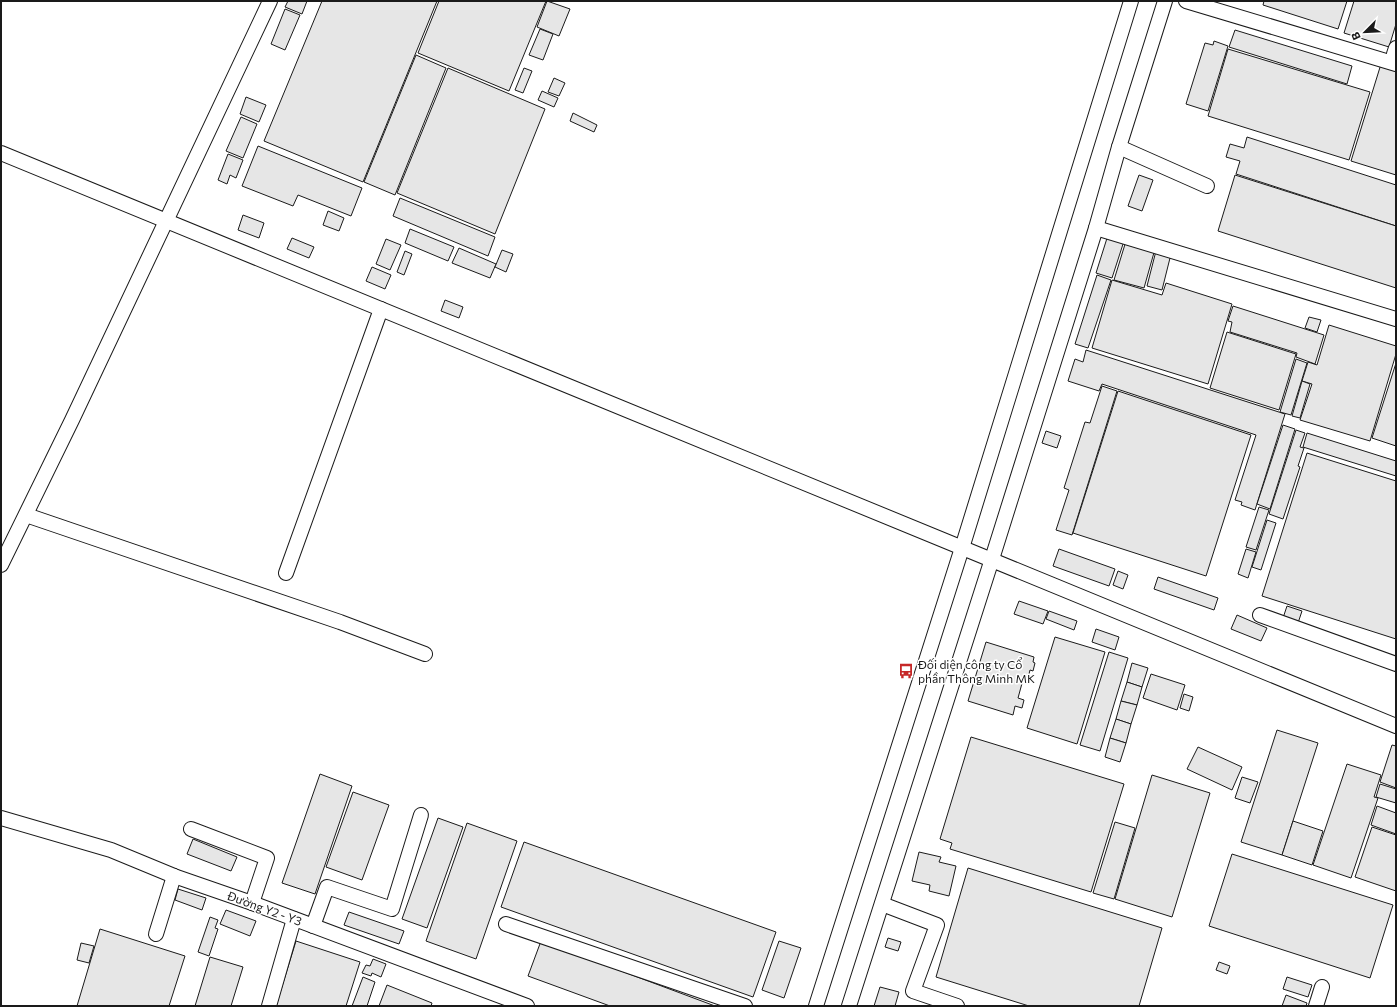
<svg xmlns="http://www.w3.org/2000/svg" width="1397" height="1007" viewBox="0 0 1397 1007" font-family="Commissioner,sans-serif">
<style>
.building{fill:#e6e6e6;stroke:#1a1a1a}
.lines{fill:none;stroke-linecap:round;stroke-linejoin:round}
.minor-casing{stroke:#1a1a1a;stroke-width:16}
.minor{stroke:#fff;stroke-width:14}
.labels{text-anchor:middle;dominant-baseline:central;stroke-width:3;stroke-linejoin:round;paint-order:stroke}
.poi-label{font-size:12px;fill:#1a1a1a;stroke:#fff;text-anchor:start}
.street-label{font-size:12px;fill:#1a1a1a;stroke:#fff}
</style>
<rect width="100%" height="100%" fill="#fff"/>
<!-- building -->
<g class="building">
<polygon points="288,1 307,1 302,14 285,7"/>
<polygon points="322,1 437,1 363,182 264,141"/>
<polygon points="439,1 546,1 509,91 418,53"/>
<polygon points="547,1 570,9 559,36 537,27"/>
<polygon points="1264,1 1347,1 1338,29 1263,5"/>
<polygon points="1354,1 1396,1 1396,24 1389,47 1344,33"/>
<polygon points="285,9 300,15 285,50 271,44"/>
<polygon points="540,29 553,34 543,60 529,55"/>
<polygon points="1235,30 1352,66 1347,84 1229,47"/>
<polygon points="1214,41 1228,46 1208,111 1186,104 1205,43 1213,45"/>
<polygon points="1228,49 1370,92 1349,160 1208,116"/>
<polygon points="416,55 446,68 395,195 364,182"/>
<polygon points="1381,64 1396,69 1396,175 1351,161"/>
<polygon points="448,68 545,109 495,234 397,193"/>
<polygon points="524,68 532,71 523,93 515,90"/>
<polygon points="554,78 565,83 559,96 548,92"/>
<polygon points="542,91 558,98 554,107 538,100"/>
<polygon points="246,97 266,105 259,122 240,114"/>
<polygon points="573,113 597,125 594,132 570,121"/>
<polygon points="241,117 257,124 243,158 226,151"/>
<polygon points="1247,137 1396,185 1396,226 1236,174 1240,161 1226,157 1230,144 1244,148"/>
<polygon points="258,146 362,188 351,216 298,195 293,206 242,186"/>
<polygon points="228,154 243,160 236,178 230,175 227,184 218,180"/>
<polygon points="1139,175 1153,180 1142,211 1128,206"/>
<polygon points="1235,175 1396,226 1396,288 1218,231"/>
<polygon points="400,198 495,237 488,256 393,216"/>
<polygon points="328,211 344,218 339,231 323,225"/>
<polygon points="243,215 264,223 259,238 238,230"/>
<polygon points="410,229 454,247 448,261 405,243"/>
<polygon points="1108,235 1124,241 1112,278 1096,273"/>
<polygon points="292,238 314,247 309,258 287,249"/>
<polygon points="386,239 401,245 390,270 376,264"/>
<polygon points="1126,241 1155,249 1144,288 1114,280"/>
<polygon points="1157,247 1166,250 1170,258 1162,290 1147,286"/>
<polygon points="459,248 496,264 490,278 452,263"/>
<polygon points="502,250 513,254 506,272 495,267"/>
<polygon points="405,251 412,254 404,275 397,272"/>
<polygon points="372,267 391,275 385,289 366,281"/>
<polygon points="1097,275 1111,280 1088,348 1075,344"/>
<polygon points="1112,280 1162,295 1166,283 1232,304 1208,384 1092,348"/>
<polygon points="445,300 463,307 459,318 441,311"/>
<polygon points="1233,306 1324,335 1315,364 1296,357 1297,353 1230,332 1232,322 1228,321"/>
<polygon points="1309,317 1321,320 1317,332 1305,328"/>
<polygon points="1329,325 1396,346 1396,354 1370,441 1300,420 1312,384 1302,381 1308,362 1317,365"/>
<polygon points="1227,332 1296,354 1279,410 1210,388"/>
<polygon points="1086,350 1285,414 1255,510 1241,505 1242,502 1235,500 1256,435 1102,384 1099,391 1068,381 1075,359 1083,362"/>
<polygon points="1296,359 1307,363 1291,415 1280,412"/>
<polygon points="1396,363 1396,446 1372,438"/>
<polygon points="1302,381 1310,384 1300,418 1292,416"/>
<polygon points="1102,386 1117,391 1072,535 1056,530 1069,490 1064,488 1085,422 1090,423"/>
<polygon points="1118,391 1251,435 1206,576 1073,533"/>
<polygon points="1283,425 1295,429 1270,509 1257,504"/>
<polygon points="1296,430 1305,433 1300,447 1304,448 1298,466 1300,467 1283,519 1269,514"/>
<polygon points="1046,431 1061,436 1057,448 1042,443"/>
<polygon points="1307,433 1396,461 1396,476 1303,447"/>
<polygon points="1307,453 1396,481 1396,639 1262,596"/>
<polygon points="1259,507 1269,510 1256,550 1246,547"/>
<polygon points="1267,520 1276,523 1261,570 1252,567"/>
<polygon points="1059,549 1115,569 1109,586 1053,566"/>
<polygon points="1246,549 1256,552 1248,578 1238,574"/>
<polygon points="1118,571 1128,575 1123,589 1113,585"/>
<polygon points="1158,577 1218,598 1214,610 1154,589"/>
<polygon points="1019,601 1048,611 1043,624 1014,614"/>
<polygon points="1287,606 1302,611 1298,623 1283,618"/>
<polygon points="1049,611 1077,621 1074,630 1046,619"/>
<polygon points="1237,615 1267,628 1261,641 1231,629"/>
<polygon points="1096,629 1119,637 1115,650 1092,642"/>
<polygon points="1055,637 1105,652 1077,744 1027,728"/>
<polygon points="986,642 1034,657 1033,662 1035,663 1033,671 1030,670 1028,678 1024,676 1018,698 1024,700 1022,708 1015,706 1013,715 968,701"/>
<polygon points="1109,652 1128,658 1100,751 1080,745"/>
<polygon points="1132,663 1148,668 1142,687 1127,682"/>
<polygon points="1151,674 1185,685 1177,710 1143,698"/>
<polygon points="1127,682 1142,687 1137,705 1121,701"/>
<polygon points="1184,694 1193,697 1189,711 1180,708"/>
<polygon points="1121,701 1137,705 1131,724 1116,719"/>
<polygon points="1116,719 1131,724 1126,743 1110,738"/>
<polygon points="1277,730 1318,743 1282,855 1241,842"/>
<polygon points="971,737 1124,784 1091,892 950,849 952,843 940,839"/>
<polygon points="1110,738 1126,743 1120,762 1105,757"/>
<polygon points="1392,745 1396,746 1396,788 1380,782"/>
<polygon points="1198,747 1242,767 1232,790 1187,769"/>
<polygon points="1347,764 1381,775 1374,797 1378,798 1351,878 1313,865"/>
<polygon points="320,774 352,786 315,894 282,883"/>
<polygon points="1152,775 1210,793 1172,917 1115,899"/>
<polygon points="1242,777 1258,782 1250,803 1235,798"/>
<polygon points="1380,784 1396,789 1396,803 1376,797"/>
<polygon points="353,792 389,805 362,880 326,867"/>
<polygon points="1377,806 1396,813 1396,834 1371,825"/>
<polygon points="438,818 463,827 427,928 402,919"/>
<polygon points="1293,821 1323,831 1312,865 1282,855"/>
<polygon points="1115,822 1135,828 1114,899 1093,893"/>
<polygon points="467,823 517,841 476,959 426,941"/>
<polygon points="1372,827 1396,835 1396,891 1355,877"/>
<polygon points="193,839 237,857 231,871 187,854"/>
<polygon points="524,842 776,932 753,997 501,907"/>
<polygon points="919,852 941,857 939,862 956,866 949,896 929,891 930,885 912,881"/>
<polygon points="1232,854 1393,905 1370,978 1209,926"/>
<polygon points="968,868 1162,928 1139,1006 1029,1006 936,977"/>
<polygon points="178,889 206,898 202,910 175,900"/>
<polygon points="226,910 256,921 250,936 220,924"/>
<polygon points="349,912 404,931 399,944 344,925"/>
<polygon points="210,917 218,920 215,928 218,929 209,956 198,952"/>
<polygon points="100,929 185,956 169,1006 77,1006"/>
<polygon points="888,938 901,942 898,951 885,947"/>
<polygon points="296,941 360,962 346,1006 276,1006"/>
<polygon points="541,941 715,1006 610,1006 528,976"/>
<polygon points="779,941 801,948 784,998 762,990"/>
<polygon points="81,943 94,946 89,963 77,960"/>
<polygon points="210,957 243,967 231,1006 195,1006"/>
<polygon points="373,959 386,964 381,977 372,973 371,976 362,973 366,965 370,966"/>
<polygon points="1219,962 1230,966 1227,974 1216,970"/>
<polygon points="363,977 375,982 367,1006 352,1006"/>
<polygon points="1287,977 1312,985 1308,997 1283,989"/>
<polygon points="387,985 432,1003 431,1006 379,1006"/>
<polygon points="880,987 899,992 895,1006 874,1006"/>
<polygon points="1286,995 1307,1003 1306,1006 1282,1006"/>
</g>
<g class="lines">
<!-- minor casing -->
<g class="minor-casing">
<g id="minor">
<polyline points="1186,1 1396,64"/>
<polyline points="1394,54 1396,48"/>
<polyline points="1119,147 1207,186"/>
<polyline points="1,153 1396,726"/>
<polyline points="1096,228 1396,319"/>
<polyline points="26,515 340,622 425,654"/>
<polyline points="1,565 72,420 270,1"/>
<polyline points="286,573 381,309"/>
<polyline points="1260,615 1396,664"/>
<polyline points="1,818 111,850 174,876 252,903 527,1006"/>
<polyline points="191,829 267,858 252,903"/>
<polyline points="882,904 937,925 913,991 957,1006"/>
<polyline points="506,924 745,1006"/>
<polyline points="313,926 327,887 392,909 421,815"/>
<polyline points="156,934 174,876"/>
<polyline points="269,1006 294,919"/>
<polyline points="816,1006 962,548 1131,1"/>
<polyline points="849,1006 992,559 1096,228 1119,147 1165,1"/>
<polyline points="1316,1006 1322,987"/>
</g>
</g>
<!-- minor -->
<use href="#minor" class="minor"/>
</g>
<!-- icons -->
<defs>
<g id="bus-bare" transform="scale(1.2)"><path d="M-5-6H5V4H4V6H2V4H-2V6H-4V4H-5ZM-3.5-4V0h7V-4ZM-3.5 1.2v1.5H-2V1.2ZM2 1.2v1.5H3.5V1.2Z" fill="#c62828" stroke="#fff" stroke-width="2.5" paint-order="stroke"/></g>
</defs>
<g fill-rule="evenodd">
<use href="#bus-bare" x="906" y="671"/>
</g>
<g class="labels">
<!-- poi labels -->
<g class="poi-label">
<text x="918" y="664">Đối diện công ty Cổ<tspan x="918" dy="14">phần Thông Minh MK</tspan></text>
</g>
<!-- street labels -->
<g class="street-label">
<text transform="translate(265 908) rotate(20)">Đường Y2 - Y3</text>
</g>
</g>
<!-- border -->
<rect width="1397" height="1007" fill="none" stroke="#1a1a1a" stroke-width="4"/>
<!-- north arrow -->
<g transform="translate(1365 32) rotate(246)" stroke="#ffffff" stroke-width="3" paint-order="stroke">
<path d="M0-3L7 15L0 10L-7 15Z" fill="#1a1a1a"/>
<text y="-6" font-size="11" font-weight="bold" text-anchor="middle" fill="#1a1a1a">B</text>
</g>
</svg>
